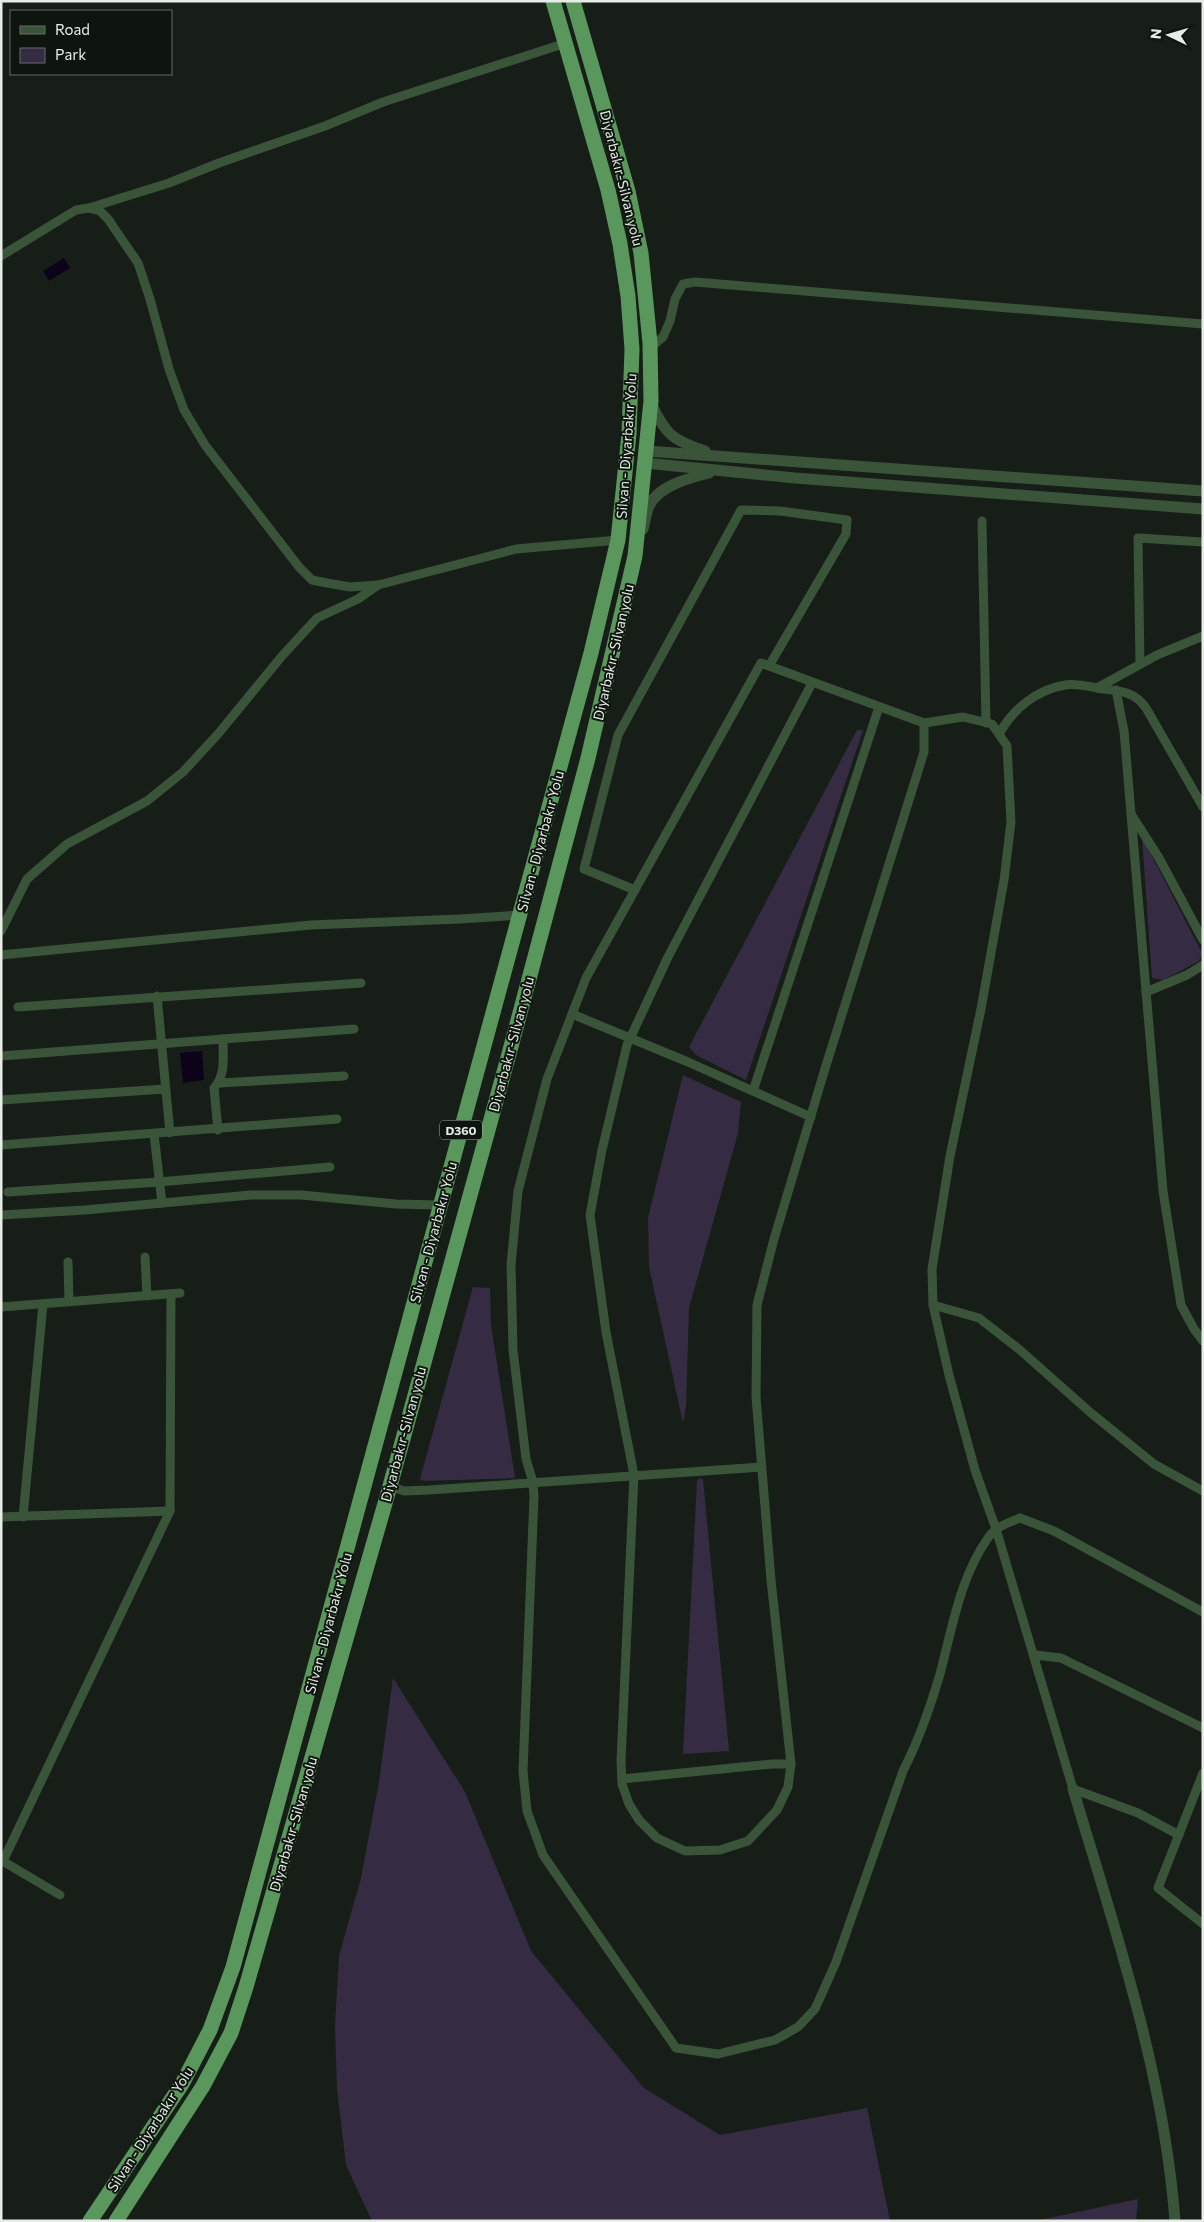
<svg xmlns="http://www.w3.org/2000/svg" width="1204" height="2222" viewBox="0 0 1204 2222" font-family="Commissioner,sans-serif">
<style>
.green{fill:#352c44}
.water{fill:#0c021a}
.lines{fill:none;stroke-linecap:round;stroke-linejoin:round}
.minor{stroke:#3a543a;stroke-width:9}
.tertiary{stroke:#3a543a;stroke-width:11}
.trunk{stroke:#59975c;stroke-width:15}
.labels{text-anchor:middle;dominant-baseline:central;stroke-width:4;stroke-linejoin:round;paint-order:stroke}
.shield{fill:#0e150e;stroke:#a6aca6;stroke-width:1}
.shield-label{font-size:12px;font-weight:bold;fill:#e7ece7}
.street-label{font-size:14px;fill:#e7ece7;stroke:#0e150e}
</style>
<rect width="100%" height="100%" fill="#171e17"/>
<!-- green -->
<g class="green">
<polygon points="857,730 863,730 746,1080 696,1055 689,1047"/>
<polygon points="1142,837 1202,953 1199,961 1163,980 1152,978"/>
<polygon points="683,1075 741,1102 738,1133 689,1308 686,1406 683,1423 649,1267 648,1218"/>
<polygon points="473,1287 490,1288 491,1325 515,1478 424,1481 420,1479"/>
<polygon points="700,1478 703,1480 729,1751 683,1754 697,1481"/>
<polygon points="393,1678 465,1792 531,1951 644,2088 720,2135 867,2108 890,2221 372,2221 346,2165 337,2089 335,2026 339,1956 361,1878 379,1782"/>
<polygon points="1138,2199 1136,2221 1035,2221"/>
</g>
<!-- water -->
<g class="water">
<polygon points="64,258 70,268 49,281 43,271"/>
<polygon points="202,1051 204,1080 183,1083 180,1053"/>
</g>
<g class="lines">
<!-- minor -->
<g class="minor">
<polyline points="89,208 169,183 219,163 325,126 383,102 566,43"/>
<polyline points="1,256 76,210 89,208 100,211 108,219 138,263 150,299 169,369 184,410 205,445 299,567 312,580 327,583 350,587 378,585"/>
<polyline points="650,348 663,337 670,321 675,299 683,284 695,282 1203,324"/>
<polyline points="982,521 986,723"/>
<polyline points="1140,664 1138,538 1203,542"/>
<polyline points="812,683 668,957 627,1045 602,1150 590,1215 606,1332 634,1475 621,1761 622,1784 629,1804 639,1820 657,1838 685,1851 720,1850 748,1841 777,1810 788,1787 791,1764 771,1580 756,1397 757,1305 774,1239 824,1072 924,752 924,723"/>
<polyline points="1097,688 1157,655 1203,636"/>
<polyline points="1116,690 1124,731 1163,1191 1181,1305 1194,1329 1203,1341"/>
<path d="M 999,734 C 1013,709 1036,690 1065,685 C 1076,683 1091,687 1103,689 C 1122,691 1135,692 1146,708 L 1203,807"/>
<polyline points="1131,814 1159,858 1203,940"/>
<polyline points="635,890 584,869 618,735 741,510 780,511 847,520 846,534 769,666"/>
<polyline points="1,931 27,879 67,844 147,801 183,772 218,734 282,656 317,618 358,599 378,585 482,558 516,549 618,540"/>
<polyline points="1,955 311,925 460,919 520,915"/>
<polyline points="1146,992 1187,975 1203,965"/>
<polyline points="157,996 170,1133"/>
<polyline points="18,1007 361,983"/>
<polyline points="572,1014 688,1062 811,1117"/>
<polyline points="1,1056 354,1029"/>
<polyline points="219,1083 344,1076"/>
<polyline points="753,1091 879,707"/>
<polyline points="1,1100 165,1089"/>
<path d="M 218,1130 L 214,1088 C 226,1075 223,1056 223,1039"/>
<polyline points="154,1134 162,1203"/>
<polyline points="1,1145 337,1119"/>
<polyline points="8,1192 159,1182 330,1167"/>
<polyline points="1,1215 85,1210 251,1195 301,1195 396,1204 440,1205"/>
<polyline points="145,1257 147,1296"/>
<polyline points="68,1262 69,1302"/>
<polyline points="933,1305 979,1318 1020,1350 1091,1413 1154,1464 1203,1491"/>
<polyline points="1,1307 180,1293"/>
<polyline points="390,1486 404,1491 429,1490 762,1467"/>
<polyline points="1,1517 170,1511"/>
<polyline points="23,1517 43,1304"/>
<polyline points="1035,1655 1061,1658 1203,1728"/>
<polyline points="1203,1773 1158,1888 1203,1924"/>
<polyline points="622,1779 772,1764 791,1764"/>
<path d="M 1179,1835 L 1138,1813 L 1073,1789 L 996,1529 L 975,1470 L 949,1375 L 933,1305 L 932,1269 L 950,1156 L 981,1009 L 1004,880 L 1011,822 L 1007,746 L 992,724 L 963,717 L 924,723 L 761,663 L 586,978 L 547,1079 L 518,1191 L 511,1265 L 513,1350 L 526,1459 L 533,1482 L 534,1497 L 523,1771 L 527,1811 L 543,1855 L 676,2048 L 718,2054 L 775,2040 L 798,2027 L 815,2009 L 836,1962 L 903,1771 C 919,1740 930,1708 940,1674 C 952,1629 960,1577 988,1538 C 995,1527 1008,1523 1020,1518 L 1054,1531 L 1203,1612"/>
<polyline points="1,1860 60,1895"/>
<polyline points="3,1861 170,1511 171,1294"/>
</g>
<!-- tertiary -->
<g class="tertiary">
<path d="M 651,403 C 665,434 672,440 705,451"/>
<polyline points="646,451 1203,491"/>
<polyline points="645,463 795,478 1203,509"/>
<path d="M 643,529 C 645,522 646,513 649,506 C 658,486 689,478 709,473"/>
<path d="M 1073,1789 C 1115,1930 1164,2073 1175,2221"/>
</g>
<!-- trunk -->
<g class="trunk">
<polyline points="90,2221 182,2084 210,2030 233,1967 591,653 618,540 629,434 632,349 628,296 620,244 608,190 553,1"/>
<polyline points="116,2221 203,2086 231,2033 246,1987 390,1486 509,1054 588,758 635,556 651,401 650,343 641,253 628,191 573,1"/>
</g>
</g>
<g class="labels">
<!-- shield labels -->
<rect class="shield" x="440" y="1120.5" width="42" height="19" rx="4"/>
<g class="shield-label">
<text x="461" y="1130">D360</text>
</g>
<!-- street labels -->
<g class="street-label">
<text transform="translate(622 178) rotate(76)">Diyarbakır-Silvan yolu</text>
<text transform="translate(626 446) rotate(-86)">Silvan - Diyarbakır Yolu</text>
<text transform="translate(613 652) rotate(-77)">Diyarbakır-Silvan yolu</text>
<text transform="translate(540 841) rotate(-75)">Silvan - Diyarbakır Yolu</text>
<text transform="translate(511 1044) rotate(-75)">Diyarbakır-Silvan yolu</text>
<text transform="translate(433 1232) rotate(-75)">Silvan - Diyarbakır Yolu</text>
<text transform="translate(403 1434) rotate(-75)">Diyarbakır-Silvan yolu</text>
<text transform="translate(328 1623) rotate(-75)">Silvan - Diyarbakır Yolu</text>
<text transform="translate(293 1824) rotate(-74)">Diyarbakır-Silvan yolu</text>
<text transform="translate(150 2129) rotate(-57)">Silvan - Diyarbakır Yolu</text>
</g>
</g>
<!-- border -->
<rect width="1204" height="2222" fill="none" stroke="#e7ece7" stroke-width="5"/>
<!-- legend -->
<rect x="10" y="10" width="162" height="65" fill="#0e150e" stroke="#656b65"/>
<rect x="20" y="26" width="25" height="8" fill="#3a543a" stroke="#656b65"/>
<text x="55" y="35" font-size="15" fill="#e7ece7">Road</text>
<rect x="20" y="48" width="25" height="15" fill="#352c44" stroke="#656b65"/>
<text x="55" y="60" font-size="15" fill="#e7ece7">Park</text>
<!-- north arrow -->
<g transform="translate(1169 35) rotate(275)" stroke="#0e150e" stroke-width="4" paint-order="stroke">
<path d="M0-4L9 19L0 12L-9 19Z" fill="#e7ece7"/>
<text y="-8" font-size="14" font-weight="bold" text-anchor="middle" fill="#e7ece7">N</text>
</g>
</svg>
